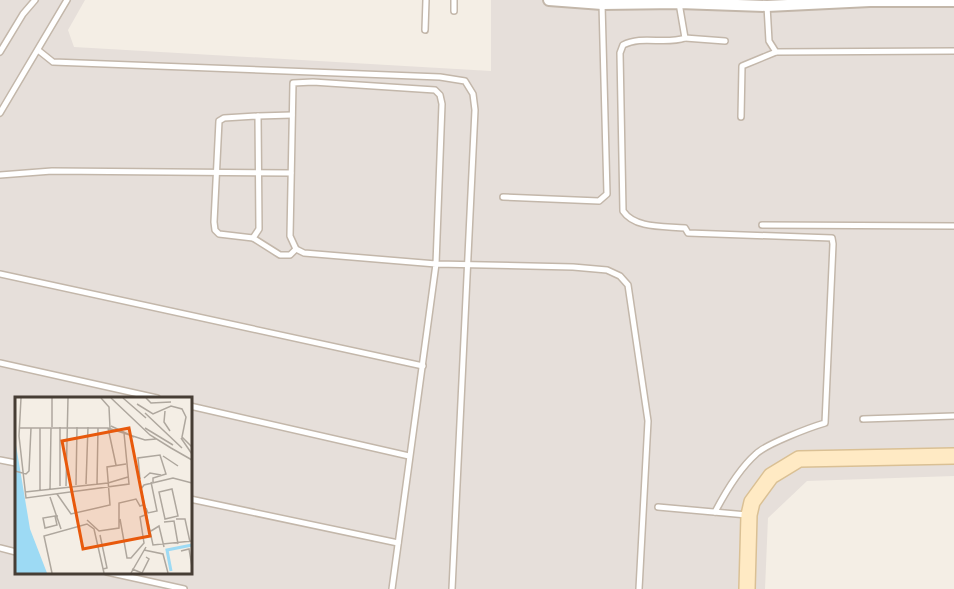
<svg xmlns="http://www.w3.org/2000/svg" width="954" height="589" viewBox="0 0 954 589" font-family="Cabin,sans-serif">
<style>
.industrial{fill:#e6dfda;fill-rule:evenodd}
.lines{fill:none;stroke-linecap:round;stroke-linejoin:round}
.lane-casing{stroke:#c3b7aa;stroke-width:8}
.street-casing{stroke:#c3b7aa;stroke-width:14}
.secondary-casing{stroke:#dac094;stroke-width:18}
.lane{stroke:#fff;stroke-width:5}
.street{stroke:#fff;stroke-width:10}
.secondary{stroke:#ffeac4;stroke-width:15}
.inset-river{fill:none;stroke:#9ddaf4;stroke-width:3}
.inset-road{fill:none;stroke:#aea79e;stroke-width:1.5}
.view{fill:#e8590c;fill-opacity:0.15;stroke:#e8590c;stroke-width:3}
.inset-edge{fill:none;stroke:#463d34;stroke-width:3}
</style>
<rect width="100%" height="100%" fill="#f4eee5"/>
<!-- industrial -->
<path class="industrial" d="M 0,0 L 85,0 L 68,30 L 74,47 L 491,71 L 491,0 L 954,0 L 954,476 L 807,481 L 768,518 L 765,589 L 0,589 ZM 16,398 L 190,398 L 190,572 L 16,572 Z"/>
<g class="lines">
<!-- lane casing -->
<g class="lane-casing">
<g id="lane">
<path d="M 679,3 L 685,38 C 665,45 642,35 623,45 L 620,53 L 623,211 C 635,229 665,226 685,228 L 688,233 L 832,238 L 833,244 L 825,423 C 811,427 766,444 756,454 C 740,468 725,493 715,512"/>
<polyline points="767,6 769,41 776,52 954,51"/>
<polyline points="454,11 454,0"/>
<polyline points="425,30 426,0"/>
<polyline points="685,38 725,41"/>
<polyline points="38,50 53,62 440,77 465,81 473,94 475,110 452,589"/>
<polyline points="0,52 23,14 35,0"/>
<polyline points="0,113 67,0"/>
<polygon points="258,116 259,229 253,238 219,234 215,230 214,222 219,121 224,118"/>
<polyline points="258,116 292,115"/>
<polyline points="741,117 742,66 776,52"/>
<polyline points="0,175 52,171 291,173"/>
<polyline points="503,197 599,201 607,194 602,4"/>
<polyline points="762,225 954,226"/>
<polyline points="253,238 280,255 290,255 296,249"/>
<polyline points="0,274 423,366"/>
<polyline points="0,363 157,398"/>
<polyline points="190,406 409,456"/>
<polyline points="863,419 954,416"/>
<polyline points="0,460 16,463"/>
<polyline points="190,499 398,543"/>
<polyline points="658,507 747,515"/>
<polyline points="0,548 16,552"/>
<polyline points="107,572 184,589"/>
<polyline points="392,589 436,264 442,104 440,95 435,90 313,82 293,83 290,236 296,249 304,253 436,264 573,267 607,270 620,276 628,285 648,421 639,589"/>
</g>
</g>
<!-- street casing -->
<g class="street-casing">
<polyline id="street" points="549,0 602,4 679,3 767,6 870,1 954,1"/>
</g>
<!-- secondary casing -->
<g class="secondary-casing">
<polyline id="secondary" points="747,589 749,515 752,502 771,476 799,459 954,456"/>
</g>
<!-- lane -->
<use href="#lane" class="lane"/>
<!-- street -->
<use href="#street" class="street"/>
<!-- secondary -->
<use href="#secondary" class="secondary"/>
</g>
<!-- overview -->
<g transform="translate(15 397)">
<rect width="177" height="177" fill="#f4eee5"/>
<path d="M 0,42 L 15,132 L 32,176 L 0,176 Z" fill="#9ddaf4"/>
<path class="inset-river" d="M 156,174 L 152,153 L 177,148"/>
<path class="inset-road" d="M 6,1 L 4,39 L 11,101 L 114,87 L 109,36M 86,1 L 94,10 L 95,31M 96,1 L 135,38 L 156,51M 108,1 L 131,21M 131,1 L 136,6 L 156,5M 122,7 L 138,17 L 156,9 L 167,12 L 171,20 L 167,40 L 177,50M 150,14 L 149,25 L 155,34M 130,16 L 167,51M 96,29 L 119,40M 37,30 L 37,1M 5,31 L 93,31 L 130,43 L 141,42M 93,31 L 101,68M 130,31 L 158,48M 166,41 L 177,57M 156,51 L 177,63M 148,59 L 163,69M 0,74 L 11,77 L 14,74 L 16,31M 129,81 L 135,76 L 146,78M 125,82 L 123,61 L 145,58 L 151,77 L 138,81 L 138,85M 177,86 L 158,81 L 129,88 L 126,92 L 138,148 L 177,144M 71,87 L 73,30M 82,87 L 83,31M 61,88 L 62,30M 45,89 L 45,30M 51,89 L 53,1M 157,92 L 163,119 L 150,122 L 144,95 ZM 25,93 L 25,31M 35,93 L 36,31M 10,95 L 93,86 L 113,80M 42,97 L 56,117 L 95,108 L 92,70 L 111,67M 35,100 L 46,132M 131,111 L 133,116 L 142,114 L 136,85M 40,119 L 42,128 L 30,131 L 28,121 L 40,119 L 43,119M 105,122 L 112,161 L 116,161 L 129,146 L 125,120 L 130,118M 161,122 L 170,122 L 175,145M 72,123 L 84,134 L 104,131 L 104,106 L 121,102 L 125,109 L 128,108M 149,125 L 159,124 L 163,147M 136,134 L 144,129 L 149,150M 85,138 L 92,171 L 88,172M 129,153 L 148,157 L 153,176M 166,154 L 174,152 L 177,170M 117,172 L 127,176 L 134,162 L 131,160M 37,176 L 29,139 L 72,127 L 79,132 L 89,176M 116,176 L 131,150"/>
<path class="view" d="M 114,31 L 135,139 L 68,152 L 47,44 Z"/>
<rect width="177" height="177" class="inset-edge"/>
</g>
</svg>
